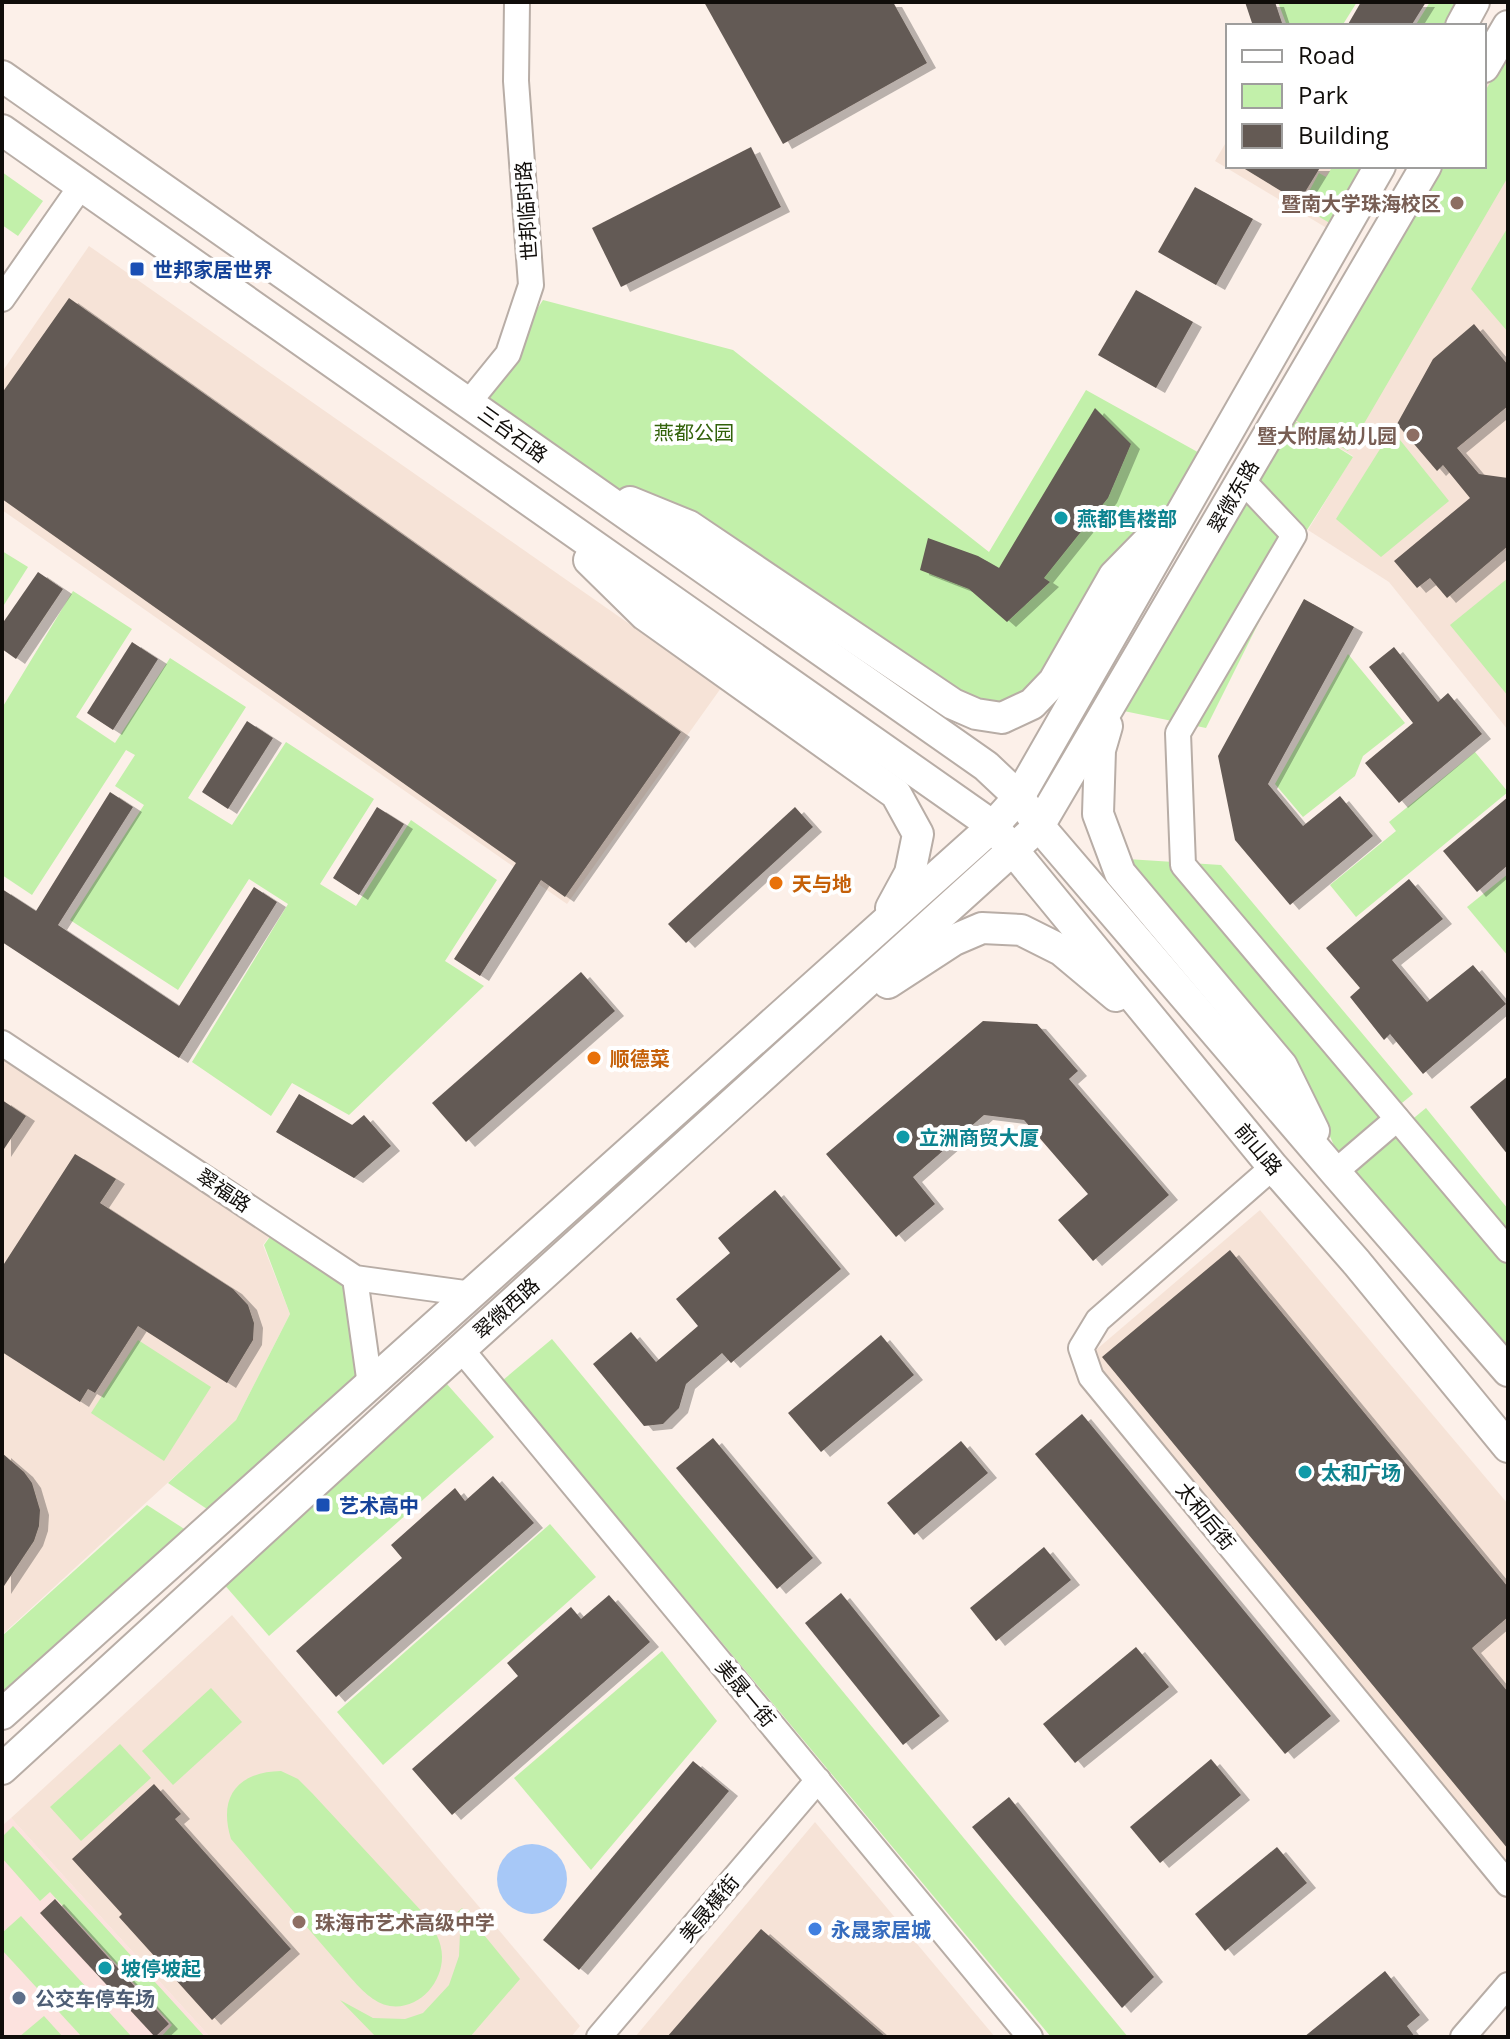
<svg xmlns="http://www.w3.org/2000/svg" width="1510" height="2039" viewBox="0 0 1510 2039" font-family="'Open Sans','Noto Sans SC',sans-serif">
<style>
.built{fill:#f6e3d7}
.industrial{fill:#fce2de}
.green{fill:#c2f0aa}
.water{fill:#a7c8f7}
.building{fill:#645a54;filter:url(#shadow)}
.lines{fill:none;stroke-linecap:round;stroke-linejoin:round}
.minor-casing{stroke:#b8ada6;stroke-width:28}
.major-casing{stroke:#b8ada6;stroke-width:34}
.minor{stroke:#fff;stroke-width:24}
.major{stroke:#fff;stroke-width:30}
.education-dot{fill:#8d6e63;stroke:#fff;stroke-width:3}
.transit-dot{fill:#1a4fb4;stroke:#fff;stroke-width:3}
.culture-dot{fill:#0f9aa8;stroke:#fff;stroke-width:3}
.food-dot{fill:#e8710a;stroke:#fff;stroke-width:3}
.shop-dot{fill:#3f7fe0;stroke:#fff;stroke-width:3}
.service-dot{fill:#5c6f8a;stroke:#fff;stroke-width:3}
.labels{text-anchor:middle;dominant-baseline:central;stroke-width:8;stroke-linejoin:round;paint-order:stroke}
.education-label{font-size:20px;font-weight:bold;fill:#785e54;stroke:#fff;text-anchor:end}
.street-label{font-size:20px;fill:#100d0a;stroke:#fff}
.transit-label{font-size:20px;font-weight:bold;fill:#164399;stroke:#fff;text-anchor:start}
.park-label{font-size:20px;fill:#32620a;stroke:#fff}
.culture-label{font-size:20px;font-weight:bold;fill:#0d838f;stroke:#fff;text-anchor:start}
.food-label{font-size:20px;font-weight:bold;fill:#c56008;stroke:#fff;text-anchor:start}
.shop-label{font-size:20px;font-weight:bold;fill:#366cbe;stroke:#fff;text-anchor:start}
.service-label{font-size:20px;font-weight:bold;fill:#4e5e75;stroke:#fff;text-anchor:start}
</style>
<defs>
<filter id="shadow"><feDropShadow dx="9" dy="5" stdDeviation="0" flood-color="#0004"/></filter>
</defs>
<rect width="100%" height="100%" fill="#fcf0e9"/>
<!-- built -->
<g class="built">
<polygon points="1508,27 1508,730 1389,582 1308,530 1353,456 1282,413 1484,166 1484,68"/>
<polygon points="1228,139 1228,166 1380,166 1340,236 1215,161"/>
<polygon points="89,246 721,688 567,904 2,510 2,372"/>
<polygon points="2,1043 277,1226 263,1245 290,1314 236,1420 2,1635"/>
<polygon points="1260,1210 1508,1504 1508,1870 1090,1355"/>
<polygon points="232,1615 580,2026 571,2037 210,2037 11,1818"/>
<polygon points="815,1822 995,2037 635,2037"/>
</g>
<!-- industrial -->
<polygon class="industrial" points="11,1818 210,2037 2,2037 2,1826"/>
<!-- green -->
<g class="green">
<polygon points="1278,2 1357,2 1342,26 1287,26"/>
<polygon points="1430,2 1469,2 1455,26 1415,26"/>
<polygon points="1508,52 1508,177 1348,451 1292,418 1441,166 1484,166 1484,93"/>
<polygon points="1333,166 1374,166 1338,228 1301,206 1319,173 1326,177"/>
<polygon points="2,172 43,201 18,236 2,225"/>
<polygon points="1508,227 1508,332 1471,289"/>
<polygon points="543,300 733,350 989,552 1086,390 1212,460 1053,681 1002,718 580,482 470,402 508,354"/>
<polygon points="1282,413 1353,457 1307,530 1247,492 1300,540 1206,728 1119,710"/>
<polygon points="1392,430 1449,501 1381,557 1336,519"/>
<polygon points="2,551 28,567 2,608"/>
<polygon points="1508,578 1508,696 1450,625"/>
<polygon points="73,591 132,629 76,717 115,743 170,658 246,707 188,798 232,825 286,742 374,799 320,884 356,906 411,820 497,880 445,961 484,986 349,1115 292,1083 271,1116 192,1062 288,904 249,879 178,990 70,920 144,805 115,786 135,755 126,750 32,895 2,875 2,708"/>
<polygon points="1348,654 1405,723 1363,756 1355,776 1303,817 1275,784"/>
<polygon points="1475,752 1508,792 1356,917 1330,885 1396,831 1389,822"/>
<polygon points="1127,859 1221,865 1413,1094 1338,1155 1299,1064"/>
<polygon points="1508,874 1508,956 1467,907"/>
<polygon points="1426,1108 1508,1209 1508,1361 1346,1174"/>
<polygon points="271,1235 344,1287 358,1378 213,1513 168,1483 236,1420 290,1314 264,1245"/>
<polygon points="552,1339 1128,2037 1051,2037 503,1380"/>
<polygon points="138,1340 211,1387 164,1461 91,1413"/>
<polygon points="446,1383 494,1437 269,1636 222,1582"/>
<polygon points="147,1505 189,1532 2,1697 2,1636"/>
<polygon points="550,1524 596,1577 383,1765 337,1712"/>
<polygon points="662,1651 717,1721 591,1870 514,1778"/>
<polygon points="211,1688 242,1722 173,1785 142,1751"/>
<polygon points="120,1744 151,1778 81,1841 50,1807"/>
<path d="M 281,1771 L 298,1779 L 312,1793 L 426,1916 C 434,1929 442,1942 442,1957 C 442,1984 418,2010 390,2006 C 373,2003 361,1989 350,1977 L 231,1839 C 218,1797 237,1772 281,1771 Z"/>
<polygon points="13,1826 205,2037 161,2037 172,2025 50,1892 40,1901 2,1858 2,1837"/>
<polygon points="462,1908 520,1979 470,2037 376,2037 340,2000 373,2018 405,2019 423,2013 449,1985 459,1956 460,1933 454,1915"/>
<polygon points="21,1916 132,2037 82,2037 2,1950 2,1933"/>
<polygon points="44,2016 63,2037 19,2037"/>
</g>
<!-- water -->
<circle class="water" cx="532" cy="1879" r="35"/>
<!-- building -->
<g class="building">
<polygon points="704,2 893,2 927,63 783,144"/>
<polygon points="1245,2 1275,2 1283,26 1253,26"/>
<polygon points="1361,2 1426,2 1411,26 1347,26"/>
<polygon points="751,147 781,207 621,287 592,228"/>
<polygon points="1240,166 1321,166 1299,202"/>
<polygon points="1195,187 1253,219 1216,285 1158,252"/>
<polygon points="1136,290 1193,322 1156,388 1098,355"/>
<polygon points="69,298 681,732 565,897 541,880 480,976 454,959 516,863 2,499 2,393"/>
<polygon points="1474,324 1508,365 1508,406 1457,448 1479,474 1508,478 1508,546 1447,598 1430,578 1417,588 1394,561 1470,498 1443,465 1437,471 1397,424 1433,359"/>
<polygon points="1095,408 1131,444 1108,498 1044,578 1050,582 1007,622 969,589 920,570 928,538 978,556 999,568"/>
<polygon points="38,572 63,589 16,659 2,649 2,624"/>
<polygon points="1304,599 1354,627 1268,784 1303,826 1340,796 1373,836 1290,905 1235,840 1218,756"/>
<polygon points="132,642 158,659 113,730 87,713"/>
<polygon points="1394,647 1438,702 1448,693 1482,734 1399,803 1365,763 1413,723 1369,667"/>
<polygon points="247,721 273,738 228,809 202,792"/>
<polygon points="110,792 133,807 58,925 179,1006 254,887 277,902 179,1058 2,942 2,889 36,911"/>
<polygon points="1508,797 1508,865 1477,892 1443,851"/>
<polygon points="377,807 404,824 359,895 333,878"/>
<polygon points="795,807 813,827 686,943 668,924"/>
<polygon points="1409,879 1443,919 1392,960 1427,1002 1473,965 1506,1004 1423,1074 1390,1034 1384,1040 1350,997 1360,988 1326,948"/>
<polygon points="581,972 615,1011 466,1142 432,1103"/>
<polygon points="983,1021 1037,1024 1078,1071 1069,1079 1169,1195 1093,1261 1058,1220 1088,1194 1024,1120 984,1115 913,1177 935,1204 896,1237 826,1154"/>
<polygon points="1508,1076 1508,1155 1470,1107"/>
<polygon points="299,1094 352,1125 364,1115 391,1146 354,1178 276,1132"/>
<polygon points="2,1100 26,1116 2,1152"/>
<polygon points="75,1154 116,1179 100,1203 233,1289 248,1305 254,1323 253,1340 227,1383 138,1326 95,1393 88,1389 80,1402 2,1352 2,1267"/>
<polygon points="775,1190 841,1269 731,1363 722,1353 686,1384 679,1408 663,1424 644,1426 593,1364 631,1332 656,1362 698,1326 676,1299 730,1253 718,1238"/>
<polygon points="1230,1250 1508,1587 1508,1617 1472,1648 1508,1692 1508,1849 1102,1357"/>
<polygon points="881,1335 914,1375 821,1452 788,1413"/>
<polygon points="1082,1414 1331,1716 1285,1754 1035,1454"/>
<polygon points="713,1438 813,1558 777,1589 676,1468"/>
<polygon points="961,1441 988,1473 914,1535 887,1503"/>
<polygon points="2,1453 24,1472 32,1483 40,1510 39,1526 34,1541 2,1589"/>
<polygon points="493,1476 534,1523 336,1697 296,1651 402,1558 391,1545 455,1488 465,1501"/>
<polygon points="1044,1547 1071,1580 996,1641 970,1608"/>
<polygon points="841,1593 940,1716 903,1745 805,1623"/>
<polygon points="609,1595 650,1642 452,1815 412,1769 518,1676 507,1663 571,1607 581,1619"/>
<polygon points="1136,1647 1169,1687 1075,1763 1043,1724"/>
<polygon points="1211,1759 1241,1795 1160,1863 1130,1827"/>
<polygon points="693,1761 729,1791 579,1970 543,1940"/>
<polygon points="154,1784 181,1814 175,1819 291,1949 212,2020 119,1917 122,1914 72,1859"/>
<polygon points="1009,1797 1154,1977 1122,2008 972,1827"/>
<polygon points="1277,1847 1307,1883 1225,1951 1195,1914"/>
<polygon points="55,1899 169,2024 155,2037 40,1913"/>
<polygon points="761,1929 886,2037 667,2037"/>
<polygon points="1385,1971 1420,2015 1407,2026 1415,2037 1304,2037"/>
</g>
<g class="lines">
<!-- minor casing -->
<g class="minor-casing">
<g id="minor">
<polyline points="2,299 81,186"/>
<polyline points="469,402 508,354 531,285 516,81 517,2"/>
<polyline points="1242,480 1294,535 1178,733 1183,865 1508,1250"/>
<polyline points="2,1043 355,1278 472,1294"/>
<polyline points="1273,1167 1098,1320 1081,1348 1091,1377 1508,1884"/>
<polyline points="1335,1172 1397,1119"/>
<polyline points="355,1278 370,1385"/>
<polyline points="461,1349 1030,2037"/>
<polyline points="599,2037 818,1780"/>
<polyline points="1463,2037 1508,1985"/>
</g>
</g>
<!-- major casing -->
<g class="major-casing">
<g id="major">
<polyline points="1461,26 1474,2"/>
<polyline points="1484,67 1508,26"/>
<polyline points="2,76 986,766 1019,797 1039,826 1335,1172 1508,1371"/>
<polyline points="2,130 993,826 1273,1167 1357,1263 1508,1447"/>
<polyline points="630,502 689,526 953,704 976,714 1002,718 1032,704 1054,681 1114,576 1159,530"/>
<polyline points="589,560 645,615 896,794 918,834 910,873 891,908"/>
<polyline points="1107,726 1100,750 1098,814 1120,873 1282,1066 1314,1131"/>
<polyline points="888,983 954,940 982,928 1021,930 1061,950 1116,996"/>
<polyline points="2,1714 993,826 1019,797 1380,166"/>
<polyline points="2,1769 406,1399 1039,826 1426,166"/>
</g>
</g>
<!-- minor -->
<use href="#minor" class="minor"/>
<!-- major -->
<use href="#major" class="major"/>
</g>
<!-- markers -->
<g class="education-dot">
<circle cx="1457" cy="203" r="8"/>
<circle cx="1413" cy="435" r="8"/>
<circle cx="299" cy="1922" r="8"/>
</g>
<g class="transit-dot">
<rect x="129" y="261" width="16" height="16" rx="4"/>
<rect x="315" y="1497" width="16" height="16" rx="4"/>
</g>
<g class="culture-dot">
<circle cx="1061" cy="518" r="8"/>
<circle cx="903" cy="1137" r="8"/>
<circle cx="1305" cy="1472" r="8"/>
<circle cx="105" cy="1968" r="8"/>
</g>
<g class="food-dot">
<circle cx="776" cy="883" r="8"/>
<circle cx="594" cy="1058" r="8"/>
</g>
<circle class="shop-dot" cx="815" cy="1929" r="8"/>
<circle class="service-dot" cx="19" cy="1998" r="8"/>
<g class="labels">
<!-- education labels -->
<g class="education-label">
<text x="1441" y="203">暨南大学珠海校区</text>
<text x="1397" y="435">暨大附属幼儿园</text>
<text x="315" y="1922" text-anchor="start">珠海市艺术高级中学</text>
</g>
<!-- street labels -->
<g class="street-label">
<text transform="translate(526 211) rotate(-94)">世邦临时路</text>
<text transform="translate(513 434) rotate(36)">三台石路</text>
<text transform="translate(1233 496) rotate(-60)">翠微东路</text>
<text transform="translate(1259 1149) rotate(50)">前山路</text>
<text transform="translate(224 1190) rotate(34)">翠福路</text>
<text transform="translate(506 1308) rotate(-42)">翠微西路</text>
<text transform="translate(1206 1516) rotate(51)">太和后街</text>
<text transform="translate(746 1693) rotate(50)">美晟一街</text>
<text transform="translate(709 1908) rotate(-50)">美晟橫街</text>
</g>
<!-- transit labels -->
<g class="transit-label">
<text x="153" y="269">世邦家居世界</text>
<text x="339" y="1505">艺术高中</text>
</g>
<!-- park labels -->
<g class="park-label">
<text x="694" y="432">燕都公园</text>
</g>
<!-- culture labels -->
<g class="culture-label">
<text x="1077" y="518">燕都售楼部</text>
<text x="919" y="1137">立洲商贸大厦</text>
<text x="1321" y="1472">太和广场</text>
<text x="121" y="1968">坡停坡起</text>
</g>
<!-- food labels -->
<g class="food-label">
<text x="792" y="883">天与地</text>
<text x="610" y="1058">顺德菜</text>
</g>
<!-- shop labels -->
<g class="shop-label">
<text x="831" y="1929">永晟家居城</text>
</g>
<!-- service labels -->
<g class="service-label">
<text x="35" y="1998">公交车停车场</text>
</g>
</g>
<!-- border -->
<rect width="1510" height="2039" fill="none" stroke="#100d0a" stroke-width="8"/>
<!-- legend -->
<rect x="1226" y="24" width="260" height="144" fill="#ffffff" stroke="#9f9e9d" stroke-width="2"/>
<rect x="1242" y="50" width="40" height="12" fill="#ffffff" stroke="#9f9e9d" stroke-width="2"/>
<text x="1298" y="64" font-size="24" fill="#100d0a">Road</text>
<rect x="1242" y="84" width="40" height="24" fill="#c2f0aa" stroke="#9f9e9d" stroke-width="2"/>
<text x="1298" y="104" font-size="24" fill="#100d0a">Park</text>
<rect x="1242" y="124" width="40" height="24" fill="#645a54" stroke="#9f9e9d" stroke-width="2"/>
<text x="1298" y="144" font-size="24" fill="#100d0a">Building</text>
</svg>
